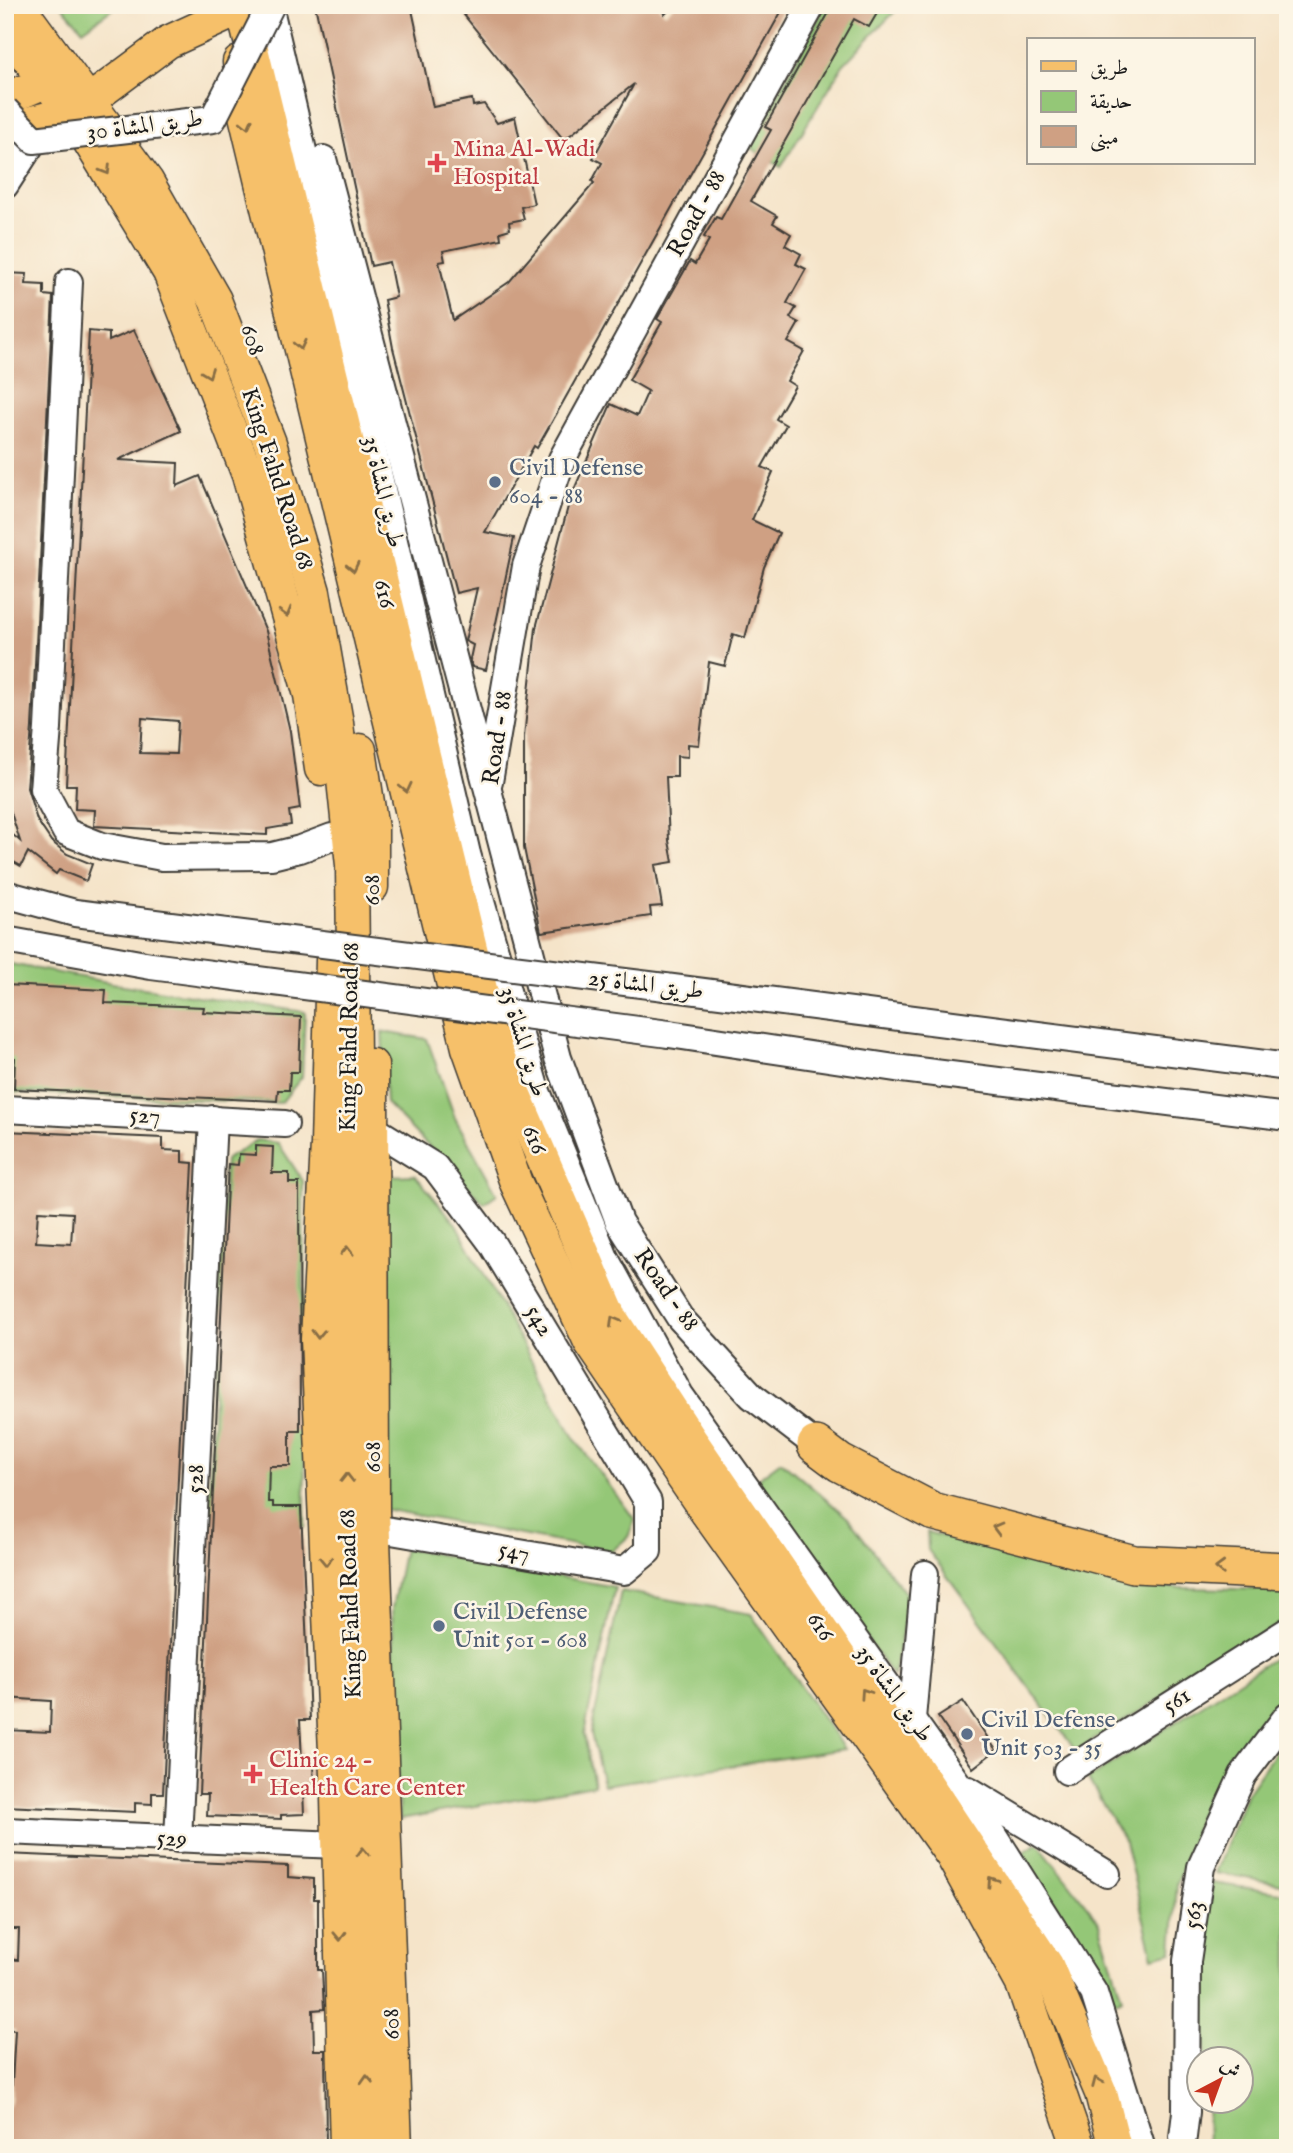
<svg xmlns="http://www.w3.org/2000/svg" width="1293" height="2153" viewBox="0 0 1293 2153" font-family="'IM FELL English',Amiri,serif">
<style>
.green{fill:#94c777;stroke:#58724a;stroke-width:2}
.building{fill:#cfa083;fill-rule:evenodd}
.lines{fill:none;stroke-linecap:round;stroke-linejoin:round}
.minor-casing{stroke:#3d3a36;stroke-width:30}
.major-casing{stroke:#3d3a36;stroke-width:35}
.highway-casing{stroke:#3d3a36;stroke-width:40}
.minor{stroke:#fff;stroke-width:26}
.major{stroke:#f6c06b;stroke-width:32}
.highway{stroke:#f6c06b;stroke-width:37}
.minor-bridge-casing{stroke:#3d3a36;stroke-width:30;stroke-linecap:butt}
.minor-bridge{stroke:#fff;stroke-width:26}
.oneway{stroke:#896e44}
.health-dot{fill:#e0444e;stroke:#fcf5e5;stroke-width:2.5}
.service-dot{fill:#5c6f8a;stroke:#fcf5e5;stroke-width:2.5}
.labels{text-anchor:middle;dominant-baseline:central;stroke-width:5;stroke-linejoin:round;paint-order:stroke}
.street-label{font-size:24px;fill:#1c1c1c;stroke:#fcf5e5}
.health-label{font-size:24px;fill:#be3a42;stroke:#fcf5e5;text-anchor:start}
.service-label{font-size:24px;fill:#4e5e75;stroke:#fcf5e5;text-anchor:start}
</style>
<rect width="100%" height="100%" fill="#fcf5e5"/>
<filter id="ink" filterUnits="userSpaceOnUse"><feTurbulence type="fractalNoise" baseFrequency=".0143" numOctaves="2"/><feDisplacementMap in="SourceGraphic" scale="14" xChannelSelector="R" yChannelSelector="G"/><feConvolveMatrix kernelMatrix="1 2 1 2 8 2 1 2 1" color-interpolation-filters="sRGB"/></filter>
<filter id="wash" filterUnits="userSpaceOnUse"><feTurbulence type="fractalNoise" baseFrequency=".00686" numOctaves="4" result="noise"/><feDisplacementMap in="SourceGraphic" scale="28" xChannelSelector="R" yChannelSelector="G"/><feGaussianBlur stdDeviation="1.57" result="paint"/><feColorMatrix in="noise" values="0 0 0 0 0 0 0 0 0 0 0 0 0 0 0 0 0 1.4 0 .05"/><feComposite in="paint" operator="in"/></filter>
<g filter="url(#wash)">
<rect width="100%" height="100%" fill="#f5e4c9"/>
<!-- green -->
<g class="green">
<polygon points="61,5 118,5 83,30"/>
<polygon points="826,5 901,5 843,65 781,167 749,147"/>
<polygon points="5,963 123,985 305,1012 302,1077 281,1103 5,1092"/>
<polygon points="382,1032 427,1039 455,1118 497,1194 484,1203 386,1103"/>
<polygon points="257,1140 278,1143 303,1181 305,1527 208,1525 225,1160"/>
<polygon points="415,1175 456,1224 574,1438 635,1520 628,1537 611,1552 383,1509 384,1224 391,1176"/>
<polygon points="781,1461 848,1518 909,1598 893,1676 754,1481"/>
<polygon points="927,1532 1133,1587 1288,1590 1288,1619 1076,1751 928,1550"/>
<polygon points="404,1548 615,1587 584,1734 594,1785 400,1819 392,1608"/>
<polygon points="621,1591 751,1614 844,1749 603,1785 591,1733"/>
<polygon points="1288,1649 1288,1696 1250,1736 1202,1808 1177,1884 1172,1952 1153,1957 1125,1842 1088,1779"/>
<polygon points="1288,1737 1288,1885 1215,1873 1247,1793 1282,1742"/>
<polygon points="1038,1843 1098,1920 1122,1998 1107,2006 1079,1940 1021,1854"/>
<polygon points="1212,1883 1288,1894 1288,2148 1208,2148 1207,2101 1240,2100 1240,2058 1206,2058 1203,1957"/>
</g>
<g id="blocks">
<!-- building -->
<g class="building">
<polygon points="315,5 411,5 433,107 472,99 473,106 484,104 497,123 515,117 534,204 521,207 524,219 509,222 510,229 500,232 501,239 443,251 445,261 439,262 453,320 509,282 594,183 592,181 602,163 593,158 634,84 564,140 456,5 657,5 665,14 675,5 785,5 557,413 537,448 534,446 485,532 514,538 486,670 472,667 470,659 473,645 465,641 477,588 456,593 393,348 384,300 396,297 389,262 371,266"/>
<polygon points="829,5 882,5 869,27 854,19 751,201 777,216 773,223 791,234 785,245 801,254 796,264 806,269 787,303 796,308 790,318 799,323 788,342 804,351 787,381 795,386 776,419 786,425 762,467 773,472 752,520 779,533 764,567 745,638 733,634 725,666 709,662 699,745 688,744 688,757 677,756 677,777 666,777 669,841 673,862 655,865 662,906 650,907 651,916 541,932 524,848 524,737 536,628 570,499 611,404 637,416 648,391 629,380 662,322 657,319 690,261 695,264 709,240 704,237 716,217 721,219 759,151 771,130 765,127 832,7"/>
<polygon points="5,273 27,274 26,284 44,285 44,295 53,296 32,727 27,788 37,820 51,841 67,854 92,864 86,881 59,870 56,874 28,852 21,866 5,857 5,828 20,841 5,794"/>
<path d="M 134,330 L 181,431 L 118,460 L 178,463 L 177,486 L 200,476 L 266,631 L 290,731 L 300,809 L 289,811 L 291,825 L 267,829 L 267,835 L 94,826 L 95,810 L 75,809 L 76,785 L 66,785 L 89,331 L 109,333 L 109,341 ZM 142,718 L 178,721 L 176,754 L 140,753 Z"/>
<polygon points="5,985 106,990 105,1003 204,1007 203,1012 301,1017 299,1072 290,1072 289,1090 278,1090 277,1101 14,1089 15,1058 5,1057"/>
<path d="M 5,1131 L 163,1138 L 163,1150 L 182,1151 L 182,1162 L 193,1163 L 163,1793 L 152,1793 L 152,1804 L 135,1803 L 135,1812 L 5,1806 L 5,1730 L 50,1732 L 51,1701 L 5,1698 L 5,1591 L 10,1458 L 5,1458 ZM 38,1211 L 73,1213 L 71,1244 L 36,1242 Z"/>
<polygon points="256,1146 273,1147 272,1173 289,1173 289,1183 299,1183 300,1431 290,1431 290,1466 269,1466 268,1502 273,1502 273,1507 301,1507 310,1720 300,1720 302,1761 313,1761 314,1790 303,1790 304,1814 281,1815 281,1819 207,1816 208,1794 199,1794 228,1164 238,1165 239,1154 256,1155"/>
<polygon points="963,1701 996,1750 973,1768 938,1717"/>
<polygon points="5,1854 288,1866 288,1877 314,1879 314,1899 318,1899 318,1970 322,1970 324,2009 313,2010 314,2050 325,2050 326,2148 5,2148 5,2117 11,2101 15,2030 5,2029 5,1959 18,1960 19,1929 5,1929"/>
</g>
</g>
</g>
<g filter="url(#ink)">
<use href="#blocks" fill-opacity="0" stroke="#3d3a36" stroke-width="2"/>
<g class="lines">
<!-- minor casing -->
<g class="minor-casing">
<g id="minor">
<polyline points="269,5 467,854 535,1087 605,1258 680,1395 988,1826 1094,1993 1142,2148"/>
<polyline points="323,159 558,1058 619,1222 680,1318 752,1396 816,1445"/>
<polyline points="5,185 34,140"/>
<polyline points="69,282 48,728 43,789 66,832 102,846 162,857 272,856 300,849 332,837"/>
<polyline points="489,782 526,566 562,459 812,5"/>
<polyline points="665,987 1288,1067"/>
<polyline points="669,1034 902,1069 1288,1117"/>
<polyline points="5,1109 285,1124"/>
<polyline points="372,1128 435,1167 491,1242 648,1502 648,1551 624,1571 374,1528"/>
<polyline points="912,1719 925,1574"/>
<polyline points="1067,1771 1288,1631"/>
<polyline points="969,1790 1107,1874"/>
<polyline points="5,1831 338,1845"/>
<polyline points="178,1839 213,1119"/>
<polyline points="1183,2137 1186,2112 1187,1961 1201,1867 1243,1775 1288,1715"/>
</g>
</g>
<!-- major casing -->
<g class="major-casing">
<g id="major">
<polyline points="18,5 147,181 215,300 270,443 314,592 337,723 352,865 354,1058 347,1142 347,1540 363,1858 366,2060 370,2148"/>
<polyline points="242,8 496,1051 612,1319 691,1440 917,1769 1047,1965 1101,2093 1115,2148"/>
<polyline points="5,30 71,112 169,272 248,475 310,695 321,769"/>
<polyline points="239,62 243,107 468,1048 516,1183 590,1342 704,1509 952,1856 1022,1984 1079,2148"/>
<polyline points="5,99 48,81"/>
<polyline points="5,129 71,112 82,106 168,42 249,5"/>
<polyline points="360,750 372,829 372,887"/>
<polyline points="332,960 327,1144 317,1339 337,1798 346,2148"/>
<polyline points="372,1065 373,1511 396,2148"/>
</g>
</g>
<!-- highway casing -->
<g class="highway-casing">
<polyline id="highway" points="816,1445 840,1463 932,1511 1134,1564 1288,1571"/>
</g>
<!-- minor -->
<use href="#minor" class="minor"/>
<!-- major -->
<use href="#major" class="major"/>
<!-- highway -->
<use href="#highway" class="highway"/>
<!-- minor-bridge casing -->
<g class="minor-bridge-casing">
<g id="minor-bridge">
<polyline points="5,110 34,140 213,119 271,5"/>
<polyline points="5,894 75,913 665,987"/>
<polyline points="5,940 151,966 669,1034"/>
</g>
</g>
<!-- minor-bridge -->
<use href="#minor-bridge" class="minor-bridge"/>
</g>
<!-- one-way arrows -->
<defs><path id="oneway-chevron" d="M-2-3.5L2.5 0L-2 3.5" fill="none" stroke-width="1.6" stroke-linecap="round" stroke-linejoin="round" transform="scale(1.75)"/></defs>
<g class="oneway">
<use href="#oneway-chevron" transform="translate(247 124) rotate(77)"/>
<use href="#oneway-chevron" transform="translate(106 170) rotate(59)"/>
<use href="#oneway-chevron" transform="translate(300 345) rotate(77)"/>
<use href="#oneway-chevron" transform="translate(208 373) rotate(69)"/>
<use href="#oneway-chevron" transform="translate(353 567) rotate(77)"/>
<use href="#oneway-chevron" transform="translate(286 612) rotate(74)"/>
<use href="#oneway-chevron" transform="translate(406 788) rotate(77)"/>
<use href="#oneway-chevron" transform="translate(347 1251) rotate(-90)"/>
<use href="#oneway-chevron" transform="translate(614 1321) rotate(-120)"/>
<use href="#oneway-chevron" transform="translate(318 1334) rotate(91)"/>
<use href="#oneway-chevron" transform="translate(347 1478) rotate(-90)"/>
<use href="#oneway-chevron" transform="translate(997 1528) rotate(-165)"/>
<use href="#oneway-chevron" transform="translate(326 1561) rotate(88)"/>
<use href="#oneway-chevron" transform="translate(1220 1568) rotate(-178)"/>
<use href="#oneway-chevron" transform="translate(865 1693) rotate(-124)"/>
<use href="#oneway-chevron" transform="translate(363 1852) rotate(-92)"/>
<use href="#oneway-chevron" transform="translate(992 1881) rotate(-124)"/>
<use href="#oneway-chevron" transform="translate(340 1936) rotate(88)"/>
<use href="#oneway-chevron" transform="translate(367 2080) rotate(-93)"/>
<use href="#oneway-chevron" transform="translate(1097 2082) rotate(-113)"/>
</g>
</g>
<!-- markers -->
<g class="health-dot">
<path d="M433.5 152.5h7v7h7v7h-7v7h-7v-7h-7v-7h7z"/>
<path d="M249.5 1763.5h7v7h7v7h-7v7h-7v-7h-7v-7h7z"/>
</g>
<g class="service-dot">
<circle cx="495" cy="482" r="7"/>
<circle cx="439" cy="1626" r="7"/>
<circle cx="967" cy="1734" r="7"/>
</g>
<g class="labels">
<!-- street labels -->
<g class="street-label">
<text transform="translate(145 126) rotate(-7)">طريق المشاة 30</text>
<text transform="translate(697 214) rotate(-61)">Road - 88</text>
<text transform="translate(252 340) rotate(71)">608</text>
<text transform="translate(277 479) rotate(72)">King Fahd Road 68</text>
<text transform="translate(383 492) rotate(77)">طريق المشاة 35</text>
<text transform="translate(384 594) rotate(76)">616</text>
<text transform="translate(498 738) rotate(-82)">Road - 88</text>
<text transform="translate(372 890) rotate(-90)">608</text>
<text transform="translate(646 985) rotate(7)">طريق المشاة 25</text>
<text transform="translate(350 1037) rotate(-89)">King Fahd Road 68</text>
<text transform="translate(523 1042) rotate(73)">طريق المشاة 35</text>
<text transform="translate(145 1116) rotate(3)">527</text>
<text transform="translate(534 1140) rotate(67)">616</text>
<text transform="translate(666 1290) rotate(55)">Road - 88</text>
<text transform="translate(539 1321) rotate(59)">542</text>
<text transform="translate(373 1457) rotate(-90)">608</text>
<text transform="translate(196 1479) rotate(-87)">528</text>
<text transform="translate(514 1552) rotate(10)">547</text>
<text transform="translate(351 1604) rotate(-92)">King Fahd Road 68</text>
<text transform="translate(820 1627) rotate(56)">616</text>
<text transform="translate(894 1694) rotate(54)">طريق المشاة 35</text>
<text transform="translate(1177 1701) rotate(-33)">561</text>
<text transform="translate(172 1839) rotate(3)">529</text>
<text transform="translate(1194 1915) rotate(-82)">563</text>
<text transform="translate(392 2024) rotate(-92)">608</text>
</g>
<!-- health labels -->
<g class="health-label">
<text x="453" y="149">Mina Al-Wadi<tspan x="453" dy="28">Hospital</tspan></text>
<text x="269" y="1760">Clinic 24 -<tspan x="269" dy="28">Health Care Center</tspan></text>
</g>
<!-- service labels -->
<g class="service-label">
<text x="509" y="468">Civil Defense<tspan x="509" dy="28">604 - 88</tspan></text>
<text x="453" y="1612">Civil Defense<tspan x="453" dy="28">Unit 501 - 608</tspan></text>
<text x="981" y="1720">Civil Defense<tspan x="981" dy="28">Unit 503 - 35</tspan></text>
</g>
</g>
<!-- margin -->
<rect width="1293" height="2153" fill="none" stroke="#fcf5e5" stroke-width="28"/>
<!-- legend -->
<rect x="1027" y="38" width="228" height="126" fill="#fcf5e5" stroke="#a29e95" stroke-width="2"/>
<rect x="1041" y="61" width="35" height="10" fill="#f6c06b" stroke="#a29e95" stroke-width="2"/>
<text x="1090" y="74" font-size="21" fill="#1c1c1c">طريق</text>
<rect x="1041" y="91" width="35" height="21" fill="#94c777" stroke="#a29e95" stroke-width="2"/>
<text x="1090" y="108" font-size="21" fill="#1c1c1c">حديقة</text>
<rect x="1041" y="126" width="35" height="21" fill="#cfa083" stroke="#a29e95" stroke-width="2"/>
<text x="1090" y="144" font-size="21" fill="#1c1c1c">مبنى</text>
<!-- north arrow -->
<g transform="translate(1220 2080) rotate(41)"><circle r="33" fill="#fcf5e5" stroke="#a29e95" stroke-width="2"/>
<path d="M0-5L12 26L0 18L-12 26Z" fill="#c8321e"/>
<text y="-10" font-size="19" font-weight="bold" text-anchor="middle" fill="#1c1c1c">ش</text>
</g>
</svg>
